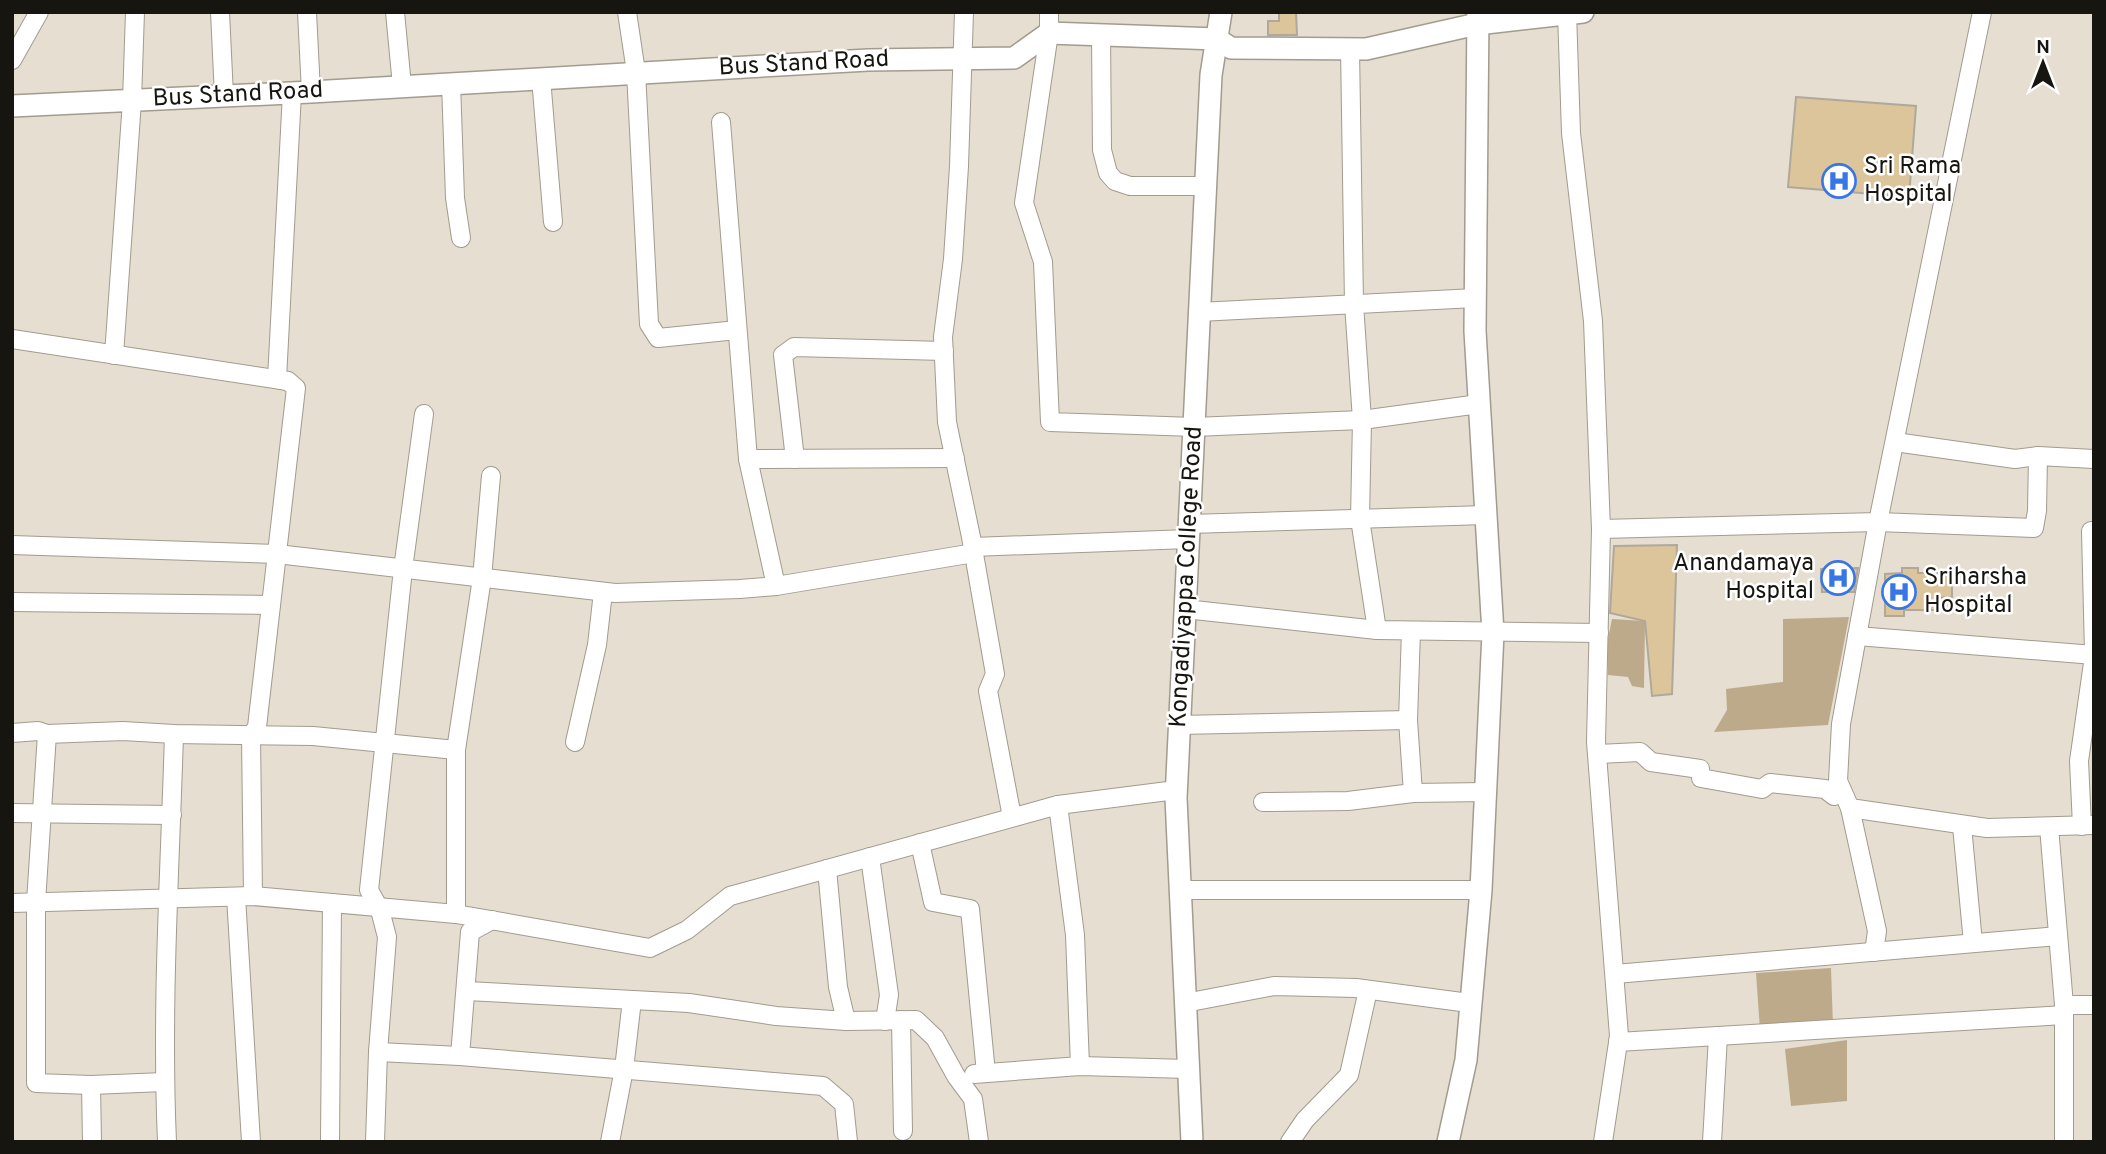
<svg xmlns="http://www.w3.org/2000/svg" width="2106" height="1154" viewBox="0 0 2106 1154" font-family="Overpass,sans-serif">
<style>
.green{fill:#bdaa8a}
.building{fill:#dcc59b;stroke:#afa89b;stroke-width:2}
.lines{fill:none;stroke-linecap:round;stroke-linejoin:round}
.minor-casing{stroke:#a29b8f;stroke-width:20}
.tertiary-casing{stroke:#a29b8f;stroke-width:24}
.minor{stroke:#fff;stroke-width:18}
.tertiary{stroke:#fff;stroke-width:21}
.labels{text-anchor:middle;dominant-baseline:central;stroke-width:5;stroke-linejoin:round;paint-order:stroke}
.street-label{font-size:24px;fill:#171510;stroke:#fff}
.poi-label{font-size:24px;fill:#171510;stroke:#fff;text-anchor:start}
</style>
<rect width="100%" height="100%" fill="#e5ded1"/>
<!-- green -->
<g class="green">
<polygon points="1849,617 1828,725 1714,732 1727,710 1726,689 1783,682 1783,619"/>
<polygon points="1612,619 1645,621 1644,688 1632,686 1628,677 1608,675 1607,644"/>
<polygon points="1831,968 1833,1027 1760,1030 1756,973"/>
<polygon points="1847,1040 1847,1101 1791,1106 1785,1049"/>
</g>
<!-- building -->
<g class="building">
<polygon points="1279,12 1296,12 1297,35 1268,35 1268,21 1279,21"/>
<polygon points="1796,97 1916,106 1909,197 1788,187"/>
<polygon points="1677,545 1672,694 1652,696 1645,621 1610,613 1614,546"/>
<polygon points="1858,568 1854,592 1822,592 1821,569"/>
<polygon points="1902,568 1918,568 1918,573 1952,573 1952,597 1937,598 1937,610 1904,610 1904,616 1885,616 1885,574 1902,573"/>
</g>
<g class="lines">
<!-- minor casing -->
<g class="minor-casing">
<g id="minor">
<polyline points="220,12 224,96"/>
<polyline points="307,12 311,92"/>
<polyline points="395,12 402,86"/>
<polyline points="627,12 636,72 649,324 658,338 737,330"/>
<polyline points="964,12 959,166 953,259 943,337 947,422 971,537 995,674 988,691 1012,817"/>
<polyline points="1049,12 1049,33 1024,203 1043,262 1050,422 1194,427 1362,420 1479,404"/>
<polyline points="1567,12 1571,133 1593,321 1601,529 1596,742 1619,1036 1603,1142"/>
<polyline points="1982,12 1878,522 1841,724 1838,781 1850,808 1987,828 2094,825"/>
<polyline points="1101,35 1102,150 1108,173 1115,181 1130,186 1206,186"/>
<polyline points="1350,48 1354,304 1362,420 1360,519 1377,630"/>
<polyline points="12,60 39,12"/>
<polyline points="541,78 553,222"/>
<polyline points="451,83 455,198 461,238"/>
<polyline points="1199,312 1475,298"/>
<polyline points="12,339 288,381 296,388 257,727 251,736 253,896"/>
<polyline points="114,355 132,101 135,12"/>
<polyline points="287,381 277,379 292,93"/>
<polyline points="1895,442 2015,459 2038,456"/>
<polyline points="748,459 955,458"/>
<polyline points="795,459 783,355 794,347 944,351"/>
<polyline points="1189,524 1486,515"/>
<polyline points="1601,529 1878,522 2034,528 2037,511 2038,456 2094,459"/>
<polyline points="2094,531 2091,531 2094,653"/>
<polyline points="12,545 277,554 615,593 740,589 776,586 748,459 721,122"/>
<polyline points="973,547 1188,539"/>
<polyline points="776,586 974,553"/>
<polyline points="12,602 271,605"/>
<polyline points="1185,609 1377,630 1599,633"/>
<polyline points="1411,631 1408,720 1413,793"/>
<polyline points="1857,636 2094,655"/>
<polyline points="1179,725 1408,720"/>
<polyline points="12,733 38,731 47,734 123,731 174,734 313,736 456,750"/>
<polyline points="47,734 36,902 36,1083 91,1085 164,1082"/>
<polyline points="575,742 597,645 603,592"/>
<polyline points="1598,754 1640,752 1651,762 1700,769 1701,778 1762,789 1770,783 1825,789 1834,796 1843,793"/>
<polyline points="1263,802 1348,801 1413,793 1486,792"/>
<polyline points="1058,805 1075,935 1080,1066"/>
<polyline points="1850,808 1877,931 1874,952"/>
<polyline points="12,813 172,815"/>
<polyline points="1962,826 1973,943"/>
<polyline points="2082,826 2079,761 2094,656"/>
<polyline points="2049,827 2064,1005 2064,1142"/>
<polyline points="920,843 933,902 970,909 986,1073"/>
<polyline points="870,857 889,995 885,1021"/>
<polyline points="827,869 838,987 846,1021"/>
<polyline points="1180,890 1481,890"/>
<polyline points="236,897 251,1142"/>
<polyline points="12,903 253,896 456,914 650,948 687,930 730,896 1058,805 1176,790"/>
<polyline points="456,914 456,750 482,578 491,476"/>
<polyline points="1615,974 2058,936"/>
<polyline points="467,991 689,1003 776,1016 846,1021 916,1020 935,1038 956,1076 973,1099 979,1142"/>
<polyline points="1185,1003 1274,986 1356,988 1469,1003"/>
<polyline points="2064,1005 2094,1005"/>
<polyline points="901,1020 903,1131"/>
<polyline points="1618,1042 2064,1015"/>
<polyline points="378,1052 460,1056 823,1086 844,1104 848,1142"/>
<polyline points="460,1056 470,932 492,920"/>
<polyline points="974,1074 1080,1066 1188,1069"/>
<polyline points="91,1085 92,1142"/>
<path d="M 167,1142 C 161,1005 170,871 174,734"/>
<polyline points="330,1142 332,903"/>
<polyline points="375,1142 378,1052 387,937 380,910 369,890 403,569 424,414"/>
<polyline points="610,1142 624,1069 632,1000"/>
<polyline points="1290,1142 1305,1120 1349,1075 1368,990"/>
<polyline points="1712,1142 1718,1036"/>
</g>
</g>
<!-- tertiary casing -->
<g class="tertiary-casing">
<g id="tertiary">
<polyline points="12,106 311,92 868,60 1014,58 1049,33 1217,39 1231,48 1366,49 1477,24 1583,12"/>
<polyline points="1192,1142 1176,798 1211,75 1221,12"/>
<polyline points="1448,1142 1466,1060 1481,890 1493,633 1475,331 1478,12"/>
</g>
</g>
<!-- minor -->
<use href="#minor" class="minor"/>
<!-- tertiary -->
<use href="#tertiary" class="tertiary"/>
</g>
<!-- icons -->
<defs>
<g id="hospital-ring" transform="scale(1.75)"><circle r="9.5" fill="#fff" stroke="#3976e5" stroke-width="1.5"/><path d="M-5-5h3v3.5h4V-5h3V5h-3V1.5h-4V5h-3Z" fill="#3976e5"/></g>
</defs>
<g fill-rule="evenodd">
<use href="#hospital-ring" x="1839" y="181"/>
<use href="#hospital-ring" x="1838" y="578"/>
<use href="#hospital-ring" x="1899" y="592"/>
</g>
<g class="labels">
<!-- street labels -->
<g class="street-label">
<text transform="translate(804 64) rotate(-3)">Bus Stand Road</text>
<text transform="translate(238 95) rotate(-3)">Bus Stand Road</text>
<text transform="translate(1187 577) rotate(-87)">Kongadiyappa College Road</text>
</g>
<!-- poi labels -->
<g class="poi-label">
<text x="1864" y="167">Sri Rama<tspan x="1864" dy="28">Hospital</tspan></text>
<text x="1814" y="564" text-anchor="end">Anandamaya<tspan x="1814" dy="28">Hospital</tspan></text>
<text x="1924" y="578">Sriharsha<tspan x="1924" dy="28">Hospital</tspan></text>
</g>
</g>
<!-- border -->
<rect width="2106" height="1154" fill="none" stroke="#171510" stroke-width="28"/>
<!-- north arrow -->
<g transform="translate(2043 63)" stroke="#ffffff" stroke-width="5" paint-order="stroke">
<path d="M0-5L12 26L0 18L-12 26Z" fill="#171510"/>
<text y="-10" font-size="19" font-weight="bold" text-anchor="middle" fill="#171510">N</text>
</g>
</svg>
